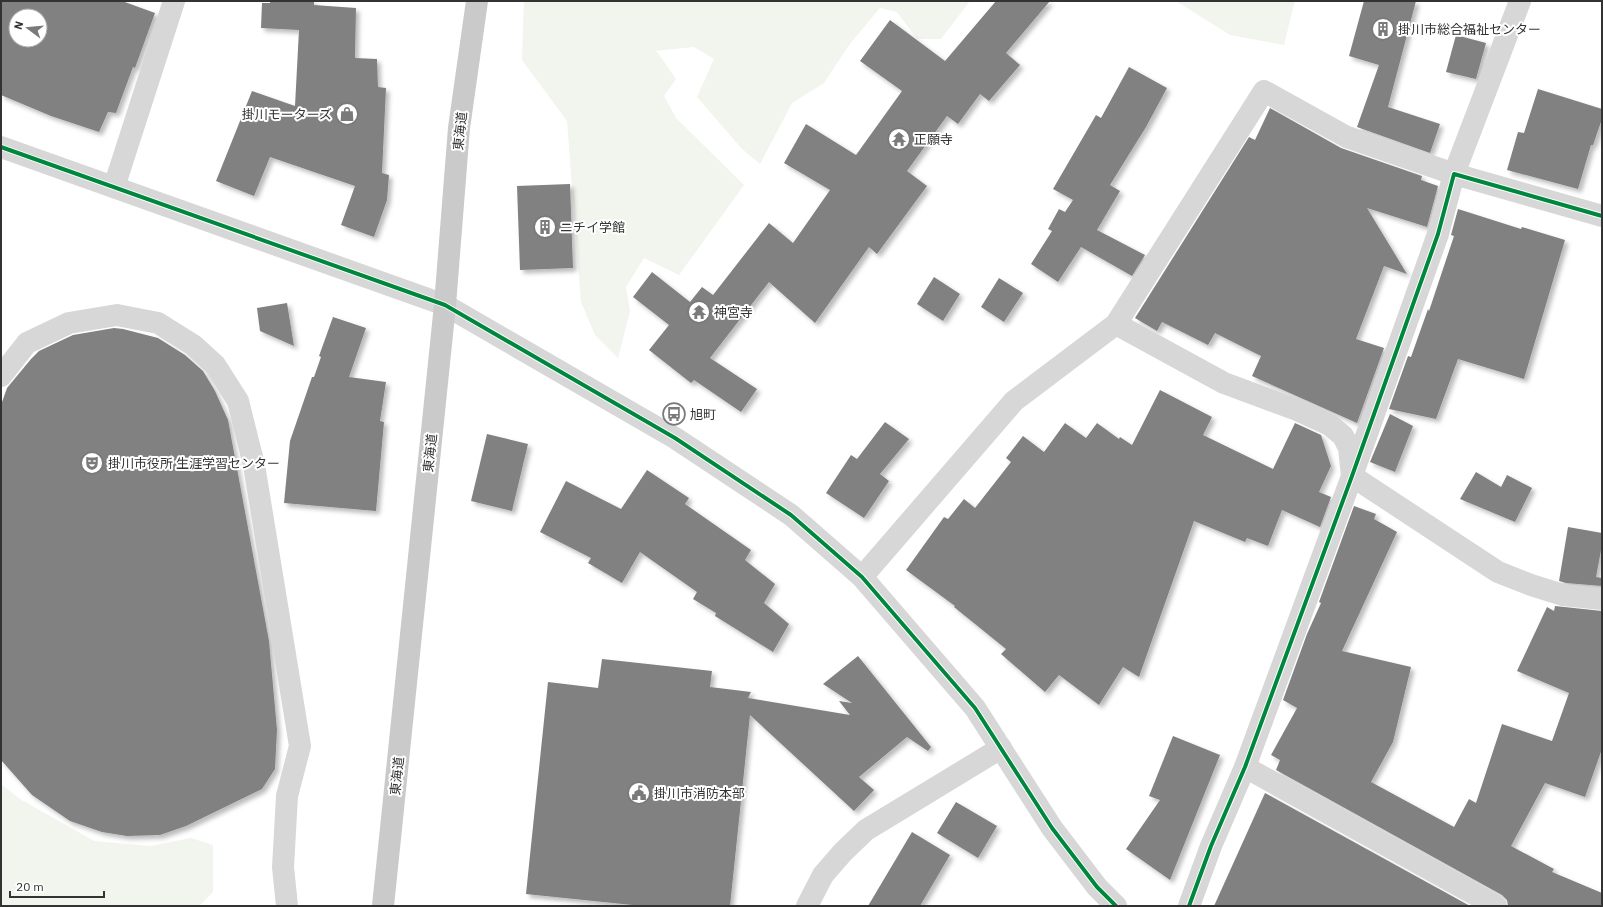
<svg xmlns="http://www.w3.org/2000/svg" width="1603" height="907" viewBox="0 0 1603 907" font-family="'IBM Plex Sans','Noto Sans JP',sans-serif">
<style>
.green{fill:#f1f5ed}
.building{fill:#818181;fill-rule:evenodd;filter:url(#shadow)}
.lines{fill:none;stroke-linecap:round;stroke-linejoin:round}
.minor{stroke:#d7d7d7;stroke-width:22}
.major{stroke:#cacaca;stroke-width:22}
.cycleway-casing{stroke:#fff;stroke-width:6}
.cycleway{stroke:#00873e;stroke-width:4}
.labels{text-anchor:middle;dominant-baseline:central;stroke-width:4;stroke-linejoin:round;paint-order:stroke}
.poi-label{font-size:13px;fill:#333;stroke:#fff;text-anchor:start}
.street-label{font-size:13px;fill:#333;stroke:#fff}
</style>
<defs>
<filter id="shadow"><feDropShadow dx="3.5" dy="3.5" stdDeviation="2" flood-color="#0004"/></filter>
</defs>
<rect width="100%" height="100%" fill="#fff"/>
<!-- green -->
<g class="green">
<polygon points="524,1 970,1 941,39 917,39 897,12 880,8 849,45 824,83 792,103 760,164 742,149 697,97 714,59 694,47 655,51 658,53 676,79 664,96 676,118 744,185 679,275 644,258 626,287 630,311 618,358 595,335 581,302 567,121 522,60"/>
<polygon points="1176,1 1295,1 1284,45 1230,35"/>
<polygon points="1,784 20,799 94,841 150,846 191,838 213,845 213,892 199,906 1,906"/>
</g>
<!-- building -->
<g class="building">
<path d="M 1,1 L 122,1 L 155,13 L 135,68 L 133,67 L 116,113 L 108,112 L 99,132 L 51,116 L 1,95 ZM 16,16 L 40,16 L 40,40 L 16,40 Z"/>
<polygon points="270,1 314,1 314,5 356,8 355,58 377,59 378,87 386,88 382,173 389,175 387,200 374,237 341,225 355,186 270,157 254,196 216,181 252,91 295,106 299,30 261,28 262,3 270,3"/>
<polygon points="996,1 1050,1 1006,53 1020,65 989,101 980,94 958,124 947,116 907,171 927,186 877,254 869,247 815,323 769,282 710,358 757,389 741,412 694,380 691,383 649,350 669,325 633,297 652,272 690,302 702,287 713,295 769,223 793,243 830,190 784,163 806,124 856,155 902,91 860,61 890,20 945,61"/>
<polygon points="1364,1 1416,1 1388,107 1440,124 1430,153 1357,127 1379,65 1349,56"/>
<polygon points="1456,35 1486,43 1476,79 1446,72"/>
<polygon points="1129,67 1167,88 1146,127 1110,185 1120,191 1097,230 1145,255 1132,276 1081,247 1058,282 1031,264 1052,231 1048,229 1059,209 1065,212 1073,200 1053,189 1096,115 1101,118"/>
<polygon points="1538,89 1602,109 1602,119 1593,145 1591,145 1578,189 1507,170 1518,132 1524,133"/>
<polygon points="1270,108 1341,148 1422,176 1421,180 1438,186 1427,227 1367,208 1407,274 1384,266 1356,339 1384,348 1357,423 1252,376 1261,356 1215,333 1208,345 1162,322 1157,331 1135,318 1249,137 1255,140"/>
<polygon points="570,184 573,268 520,270 517,186"/>
<polygon points="1458,209 1521,229 1522,227 1565,240 1524,379 1458,359 1436,419 1389,409 1408,356 1411,357 1428,309 1429,311 1454,236 1451,235"/>
<polygon points="934,277 960,294 943,321 917,304"/>
<polygon points="999,278 1023,293 1004,322 981,307"/>
<polygon points="287,303 294,346 260,331 257,308"/>
<polygon points="333,317 366,328 349,377 386,382 380,421 384,422 376,511 284,503 290,441 312,377 314,377 321,357 319,356"/>
<polygon points="114,328 123,329 158,338 185,355 203,371 215,391 228,420 269,641 277,730 275,769 262,789 186,826 160,835 127,836 102,832 70,821 32,795 1,760 1,405 7,388 31,359 39,351 73,335"/>
<polygon points="1160,390 1212,417 1203,435 1273,469 1295,423 1321,435 1331,466 1319,492 1331,497 1320,527 1282,510 1268,546 1247,538 1245,542 1194,521 1139,677 1123,667 1099,705 1059,675 1045,692 1001,654 1006,649 954,607 955,606 906,570 944,517 948,519 964,499 975,508 1011,462 1006,458 1023,436 1044,452 1065,423 1086,438 1097,423 1119,439 1120,437 1132,445"/>
<polygon points="1390,414 1413,426 1395,472 1370,462"/>
<polygon points="885,422 909,439 880,474 889,481 864,518 826,493 851,455 857,459"/>
<polygon points="487,434 528,444 512,511 471,501"/>
<polygon points="647,470 689,498 685,504 751,550 745,560 775,584 764,603 789,624 773,652 715,616 716,613 693,599 697,592 640,552 622,583 588,563 591,558 540,532 566,481 621,509"/>
<polygon points="1476,472 1501,487 1507,475 1532,488 1515,522 1460,499"/>
<polygon points="1354,506 1376,514 1374,519 1397,532 1342,651 1411,667 1393,742 1371,782 1454,827 1469,799 1476,803 1502,724 1552,741 1569,693 1517,671 1547,607 1554,611 1555,606 1602,611 1602,749 1585,797 1545,783 1511,846 1554,869 1552,872 1602,893 1602,906 1508,906 1507,900 1502,895 1276,770 1280,760 1271,755 1297,708 1283,700 1307,634 1321,603 1319,602"/>
<polygon points="1568,527 1602,533 1602,545 1596,577 1602,578 1602,586 1566,583 1559,581"/>
<polygon points="858,656 931,747 928,751 907,737 859,777 874,790 854,811 750,715 730,906 642,906 526,894 548,682 598,688 602,659 712,671 710,687 751,692 748,698 850,715 839,701 852,703 823,684"/>
<polygon points="1173,736 1220,755 1170,880 1126,849 1160,800 1149,796"/>
<polygon points="1265,793 1470,906 1214,906"/>
<polygon points="956,802 997,826 978,858 937,833"/>
<polygon points="912,832 950,855 920,906 868,906"/>
</g>
<g class="lines">
<!-- minor -->
<g class="minor">
<polyline points="1,147 445,305 675,438 791,515 862,577 975,708 1052,828 1097,887 1116,906"/>
<polyline points="114,187 174,1"/>
<polyline points="1116,324 1224,383 1297,410 1330,425 1343,436 1349,448 1352,476 1498,572 1531,585 1563,595 1602,599"/>
<polyline points="1,376 27,343 69,323 117,315 158,323 193,345 215,365 238,401 254,465 300,746 287,796 283,867 287,906"/>
<polyline points="862,577 1014,401 1116,324 1264,91 1347,137 1454,174 1520,1"/>
<polyline points="1245,767 1496,906"/>
<polyline points="807,906 823,875 843,852 866,830 1001,748"/>
<polyline points="1189,906 1211,846 1245,767 1352,476 1438,234 1454,174 1602,216"/>
</g>
<!-- major -->
<polyline class="major" points="383,906 445,305 459,128 477,1"/>
<!-- cycleway casing -->
<g class="cycleway-casing">
<g id="cycleway">
<polyline points="1,147 445,305 675,438 791,515 862,577 975,708 1052,828 1097,887 1116,906"/>
<polyline points="1189,906 1211,846 1245,767 1352,476 1438,234 1454,174 1602,216"/>
</g>
</g>
<!-- cycleway -->
<use href="#cycleway" class="cycleway"/>
</g>
<!-- icons -->
<defs>
<g id="building-ring" transform="scale(1.15)"><circle r="9.5" fill="#fff" stroke="#7a7a7a" stroke-width="1.5"/><path d="M-4-6H4V6H1V3H-1V6H-4ZM-2.5-4.3h1.7v1.8h-1.7ZM.8-4.3h1.7v1.8H.8ZM-2.5-1h1.7V.8h-1.7ZM.8-1h1.7V.8H.8Z" fill="#7a7a7a"/></g>
<g id="shop-ring" transform="scale(1.15)"><circle r="9.5" fill="#fff" stroke="#7a7a7a" stroke-width="1.5"/><path d="M-5-2.5h2.3a2.7 3.5 0 0 1 5.4 0H5L5.5 6h-11ZM-1.5-2.5h3a1.5 2.3 0 0 0-3 0Z" fill="#7a7a7a"/></g>
<g id="temple-ring" transform="scale(1.15)"><circle r="9.5" fill="#fff" stroke="#7a7a7a" stroke-width="1.5"/><path d="M0-6L5-2H3V0L6.5 2.5H4V6H1.5V3h-3V6H-4V2.5H-6.5L-3 0V-2H-5Z" fill="#7a7a7a"/></g>
<g id="bus-ring" transform="scale(1.15)"><circle r="9.5" fill="#fff" stroke="#7a7a7a" stroke-width="1.5"/><path d="M-5-6H5V4H4V6H2V4H-2V6H-4V4H-5ZM-3.5-4V0h7V-4ZM-3.5 1.2v1.5H-2V1.2ZM2 1.2v1.5H3.5V1.2Z" fill="#7a7a7a"/></g>
<g id="theatre-ring" transform="scale(1.15)"><circle r="9.5" fill="#fff" stroke="#7a7a7a" stroke-width="1.5"/><path d="M-5-5.5Q0-4 5-5.5V0Q5 5 0 6Q-5 5-5 0ZM-3.3-2.5H-1v1.5H-3.3ZM1-2.5H3.3v1.5H1ZM-2.8 1Q0 5.5 2.8 1Z" fill="#7a7a7a"/></g>
<g id="civic-ring" transform="scale(1.15)"><circle r="9.5" fill="#fff" stroke="#7a7a7a" stroke-width="1.5"/><path d="M-.6-6.5H3V-4.5H.6V-3L4-1V1h2V6H-6V1h2V-1L-.6-3ZM-1.2 2.5V6h2.4V2.5Z" fill="#7a7a7a"/></g>
</defs>
<g fill-rule="evenodd">
<use href="#building-ring" x="1383" y="29"/>
<use href="#shop-ring" x="347" y="114"/>
<use href="#temple-ring" x="899" y="139"/>
<use href="#building-ring" x="545" y="227"/>
<use href="#temple-ring" x="699" y="312"/>
<use href="#bus-ring" x="674" y="414"/>
<use href="#theatre-ring" x="92" y="463"/>
<use href="#civic-ring" x="639" y="793"/>
</g>
<g class="labels">
<!-- poi labels -->
<g class="poi-label">
<text x="1398" y="29">掛川市総合福祉センター</text>
<text x="332" y="114" text-anchor="end">掛川モーターズ</text>
<text x="914" y="139">正願寺</text>
<text x="560" y="227">ニチイ学館</text>
<text x="714" y="312">神宮寺</text>
<text x="690" y="414">旭町</text>
<text x="108" y="463">掛川市役所 生涯学習センター</text>
<text x="654" y="793">掛川市消防本部</text>
</g>
<!-- street labels -->
<g class="street-label">
<text transform="translate(460 131) rotate(-84)">東海道</text>
<text transform="translate(430 453) rotate(-84)">東海道</text>
<text transform="translate(397 776) rotate(-84)">東海道</text>
</g>
</g>
<!-- border -->
<rect width="1603" height="907" fill="none" stroke="#333333" stroke-width="4"/>
<!-- north arrow -->
<g transform="translate(28 28) rotate(286)"><circle r="19" fill="#ffffff" stroke="#adadad"/>
<path d="M0-3L7 15L0 10L-7 15Z" fill="#7a7a7a"/>
<text y="-6" font-size="11" font-weight="bold" text-anchor="middle" fill="#333333">N</text>
</g>
<!-- scale -->
<path d="M10 891v6h94v-6" fill="none" stroke="#333333" stroke-width="2"/>
<text x="16" y="891" font-size="12" fill="#333333" stroke="#ffffff" stroke-width="3" paint-order="stroke">20 m</text>
</svg>
